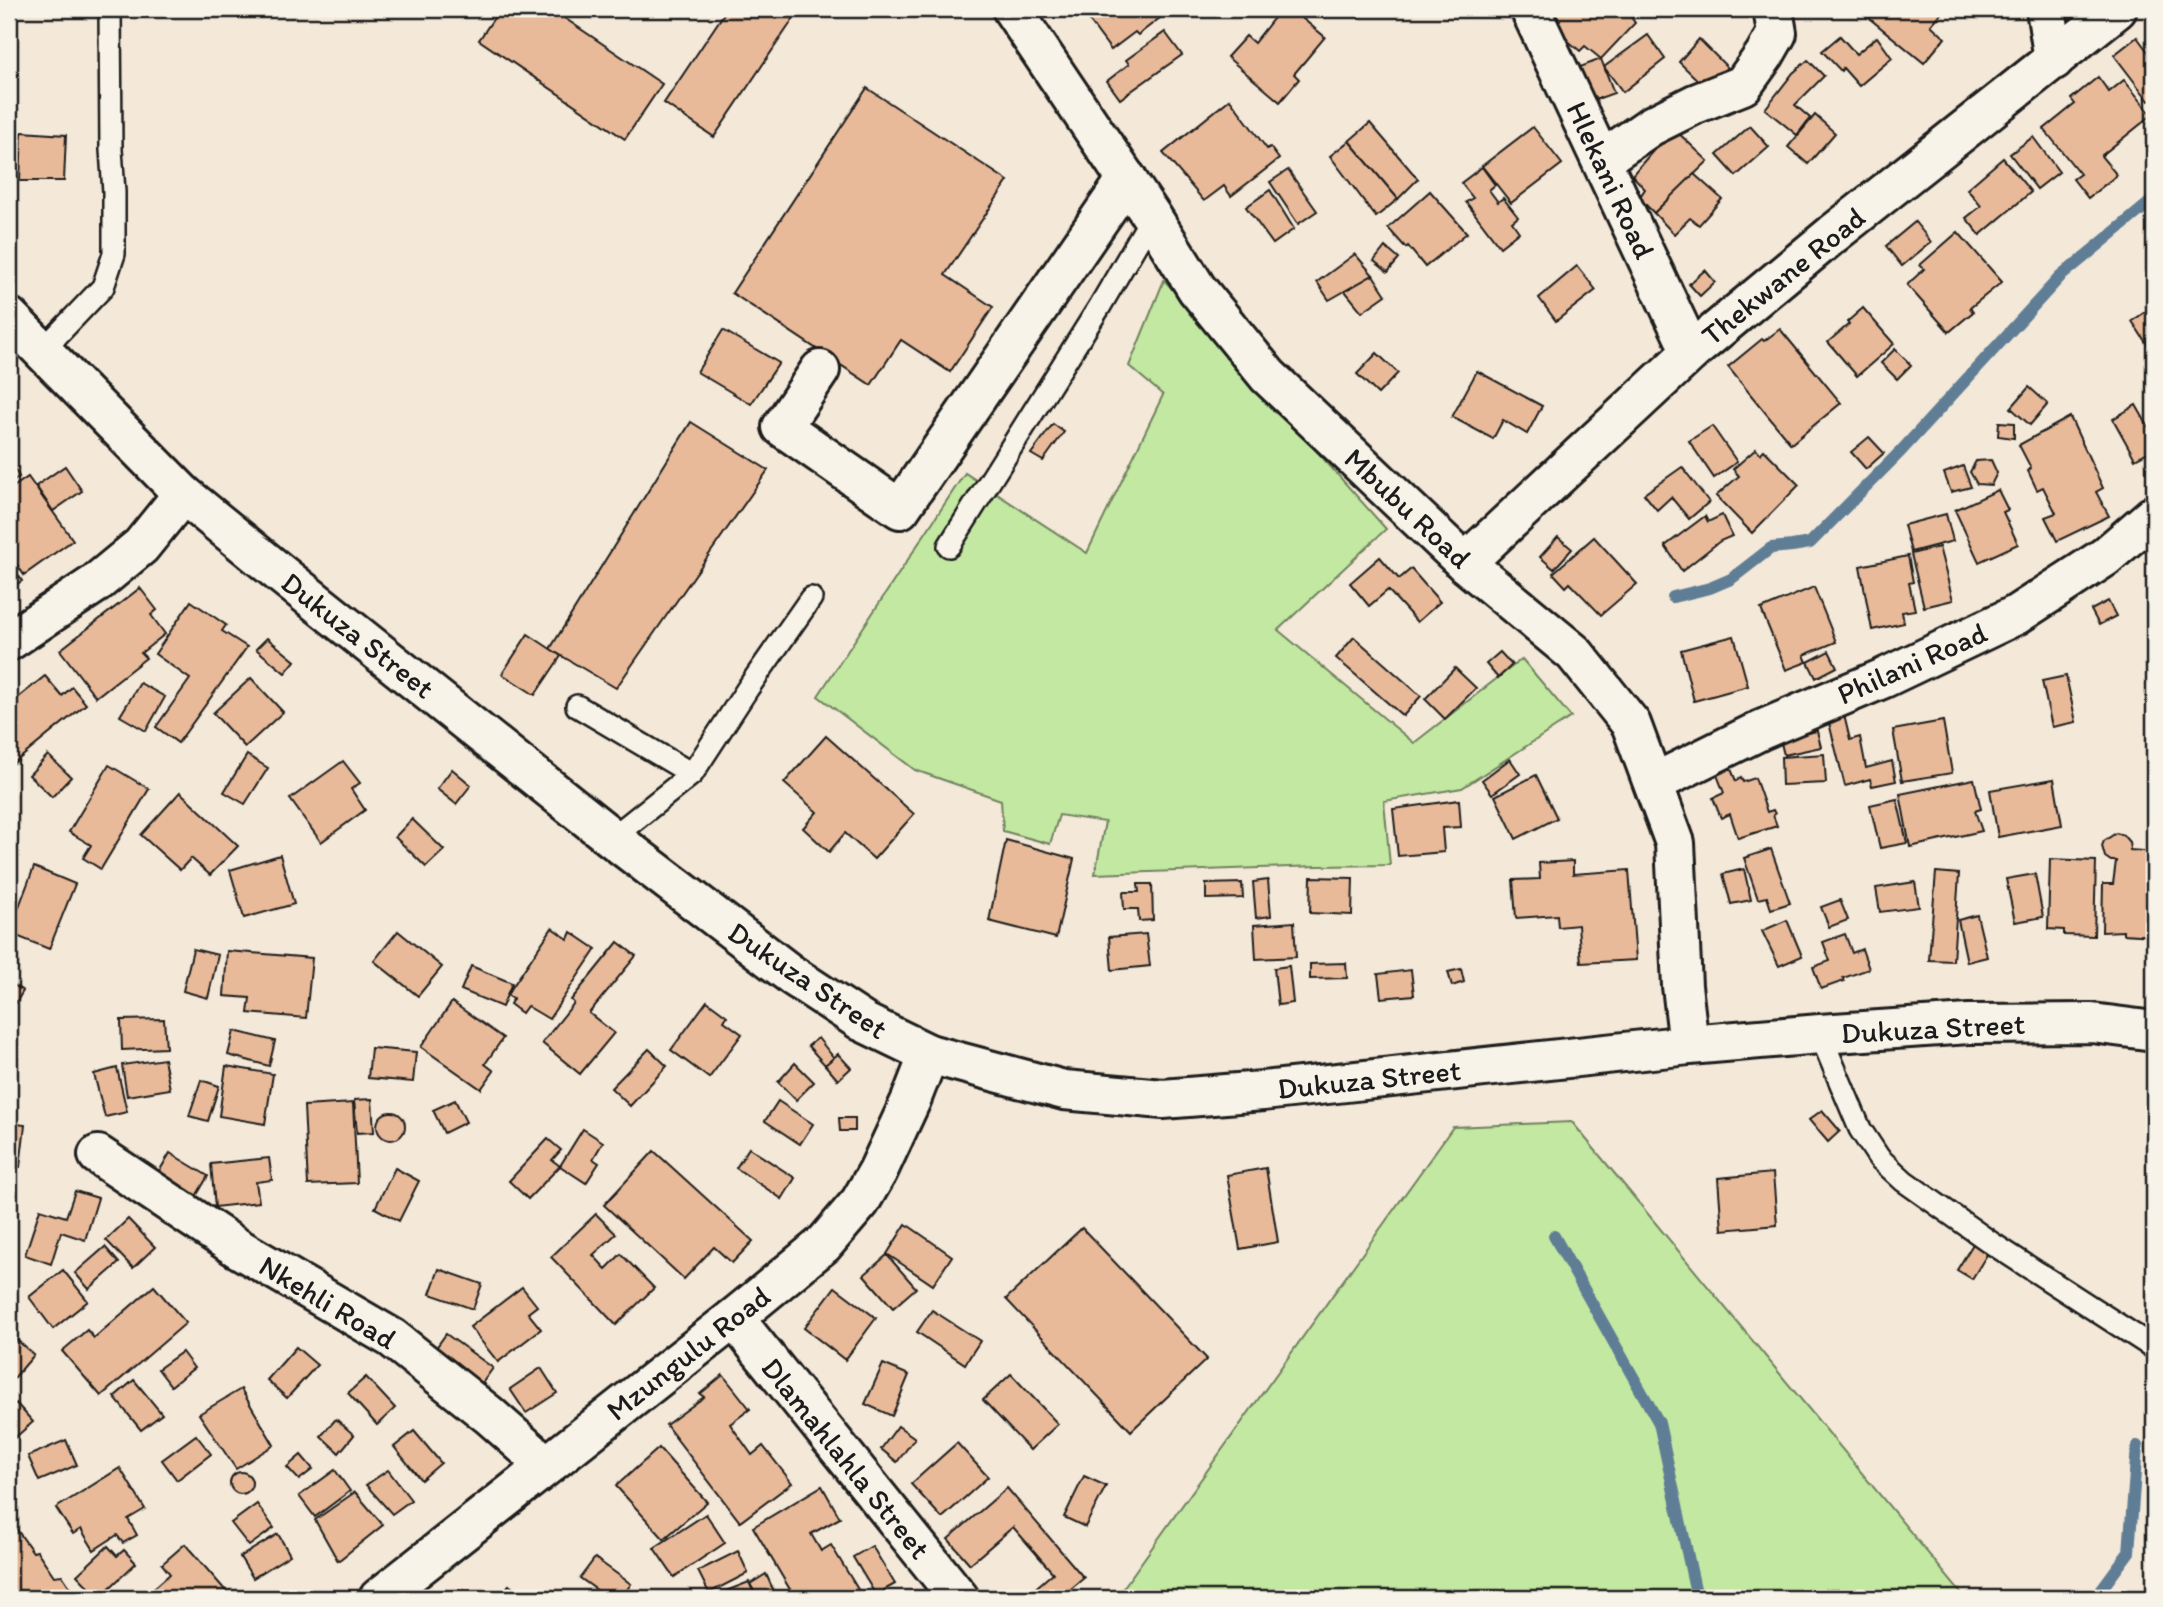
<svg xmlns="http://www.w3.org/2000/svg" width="2163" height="1607" viewBox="0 0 2163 1607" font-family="Itim,sans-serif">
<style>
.green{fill:#c3e8a2;stroke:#70825f;stroke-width:2}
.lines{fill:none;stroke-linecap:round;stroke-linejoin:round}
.stream{stroke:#5f7e96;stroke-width:12}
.building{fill:#e9ba99;stroke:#1c1c1c;stroke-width:2}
.lane-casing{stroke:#1c1c1c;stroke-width:26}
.street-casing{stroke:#1c1c1c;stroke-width:44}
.secondary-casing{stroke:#1c1c1c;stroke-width:44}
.lane{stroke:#f7f3e8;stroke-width:21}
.street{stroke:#f7f3e8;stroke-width:38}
.secondary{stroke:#f7f3e8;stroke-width:38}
.labels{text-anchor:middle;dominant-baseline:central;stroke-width:5;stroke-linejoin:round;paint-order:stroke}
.street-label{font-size:30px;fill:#1c1c1c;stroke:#f7f3e8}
</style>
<rect width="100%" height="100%" fill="#f4e8d8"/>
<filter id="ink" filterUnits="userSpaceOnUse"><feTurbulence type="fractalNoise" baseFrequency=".0143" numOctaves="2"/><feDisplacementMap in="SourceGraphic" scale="14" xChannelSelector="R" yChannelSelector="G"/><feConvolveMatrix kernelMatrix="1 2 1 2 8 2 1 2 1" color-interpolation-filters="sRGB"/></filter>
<g filter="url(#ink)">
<!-- green -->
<g class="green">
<polygon points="1164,280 1386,529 1278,630 1414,743 1522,659 1571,717 1462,788 1384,801 1390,865 1318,866 1095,874 1105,822 1059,815 1050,844 1003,831 1001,800 915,770 818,696 965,473 1087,553 1163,395 1129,366"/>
<polygon points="1572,1122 1965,1598 1116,1598 1453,1127"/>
</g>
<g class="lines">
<!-- stream -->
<g class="stream">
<polyline points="1673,597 1710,588 1731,579 1771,548 1792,546 1810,543 1901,451 2060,277 2154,199"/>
<polyline points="1554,1236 1659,1423 1697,1598"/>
<polyline points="2095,1598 2129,1552 2137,1446"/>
</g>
</g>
<!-- building -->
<g class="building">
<polygon points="500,9 551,9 662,84 625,139 479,40"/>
<polygon points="727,9 800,9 714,137 664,103"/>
<polygon points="1091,9 1155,9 1161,17 1138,35 1135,32 1111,50 1084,14"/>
<polygon points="1281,9 1291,9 1325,37 1294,74 1299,79 1280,102 1227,57 1246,36 1254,43"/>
<polygon points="1551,9 1634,9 1629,14 1635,23 1601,59 1585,46 1580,51 1553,28 1560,20"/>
<polygon points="1876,9 1945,9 1931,25 1945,38 1924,63 1869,18"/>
<polygon points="1165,32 1182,55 1120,99 1107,81 1129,64 1126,60"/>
<polygon points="1648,35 1665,59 1623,92 1604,67"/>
<polygon points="1840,36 1856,54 1877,37 1892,58 1859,86 1843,68 1841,71 1822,51"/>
<polygon points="2137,37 2154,60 2154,98 2149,101 2114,55"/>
<polygon points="1699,39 1731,71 1712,94 1679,62"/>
<polygon points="1601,59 1614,93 1589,102 1575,69"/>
<polygon points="1808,60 1824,76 1795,105 1810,118 1797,135 1765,109 1793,73"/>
<polygon points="2098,77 2109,92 2124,80 2152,115 2101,156 2117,175 2088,198 2073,179 2080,174 2044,129 2075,104 2071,99"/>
<polygon points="867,88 1008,181 945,275 993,307 950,372 901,340 871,385 732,293"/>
<polygon points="1230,99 1267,149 1270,147 1279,159 1231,196 1224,186 1204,201 1163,153"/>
<polygon points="1815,115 1835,133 1808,164 1788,147"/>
<polygon points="1370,123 1418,179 1398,199 1349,141"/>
<polygon points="1750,126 1769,147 1736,176 1717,155"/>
<polygon points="1533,127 1562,164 1511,203 1482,166"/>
<polygon points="1673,128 1708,161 1654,213 1639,198 1645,189 1632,175"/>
<polygon points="22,132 66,135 64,181 20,181"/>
<polygon points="2033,137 2059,172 2037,189 2010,154"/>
<polygon points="1349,141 1398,199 1376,217 1330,156"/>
<polygon points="2003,158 2031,192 1980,235 1966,218 1981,206 1967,189"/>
<polygon points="1482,167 1495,185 1489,190 1498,202 1503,198 1518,217 1512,222 1519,232 1500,247 1466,202 1473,198 1461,183"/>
<polygon points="1288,170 1317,211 1298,224 1270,182"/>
<polygon points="1694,174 1722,199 1699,225 1690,218 1674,234 1654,213"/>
<polygon points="1270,190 1294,229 1273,244 1246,207"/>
<polygon points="1430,191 1467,233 1425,267 1408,246 1406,248 1388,228"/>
<polygon points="1915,222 1931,242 1902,266 1886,246"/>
<polygon points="1958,232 2002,282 1970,308 1973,312 1949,332 1907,285 1924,269 1920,265"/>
<polygon points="1385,247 1399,259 1388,272 1374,261"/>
<polygon points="1355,254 1373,275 1329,300 1317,282"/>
<polygon points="1577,266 1596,290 1556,321 1539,298"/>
<polygon points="1705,270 1715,282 1700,296 1689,284"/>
<polygon points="1373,275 1386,295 1362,312 1345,291"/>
<polygon points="2154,306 2154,355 2132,321"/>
<polygon points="1863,308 1894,344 1857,376 1828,342 1849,324 1847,322"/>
<polygon points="1780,329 1841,403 1791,444 1728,367 1762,339 1764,341"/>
<polygon points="723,330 779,363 751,404 697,372"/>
<polygon points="1895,349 1911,365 1897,379 1881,363"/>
<polygon points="1377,353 1398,373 1378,394 1357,374"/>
<polygon points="1477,371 1542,406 1527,434 1503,420 1493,439 1452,417"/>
<polygon points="2029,387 2048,404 2030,425 2011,408"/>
<polygon points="2136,405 2152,433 2154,432 2154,449 2135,459 2113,419"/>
<polygon points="2070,417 2103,488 2096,492 2109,516 2057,541 2045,517 2056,513 2043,487 2037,490 2028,471 2031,468 2019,445"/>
<polygon points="691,422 768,470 616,688 550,649"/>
<polygon points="1999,422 2014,423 2014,438 1998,436"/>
<polygon points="1053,424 1064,432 1043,461 1031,454"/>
<polygon points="1712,426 1737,462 1714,478 1689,441"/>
<polygon points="1869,437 1884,453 1866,469 1851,452"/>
<polygon points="1756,449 1760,454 1764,450 1799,485 1752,533 1716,496 1739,476 1733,469"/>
<polygon points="9,458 19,477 9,483"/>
<polygon points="1991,460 1997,473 1991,485 1977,484 1970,472 1976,461"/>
<polygon points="65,466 82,491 53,511 36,486"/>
<polygon points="1963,466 1971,487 1951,492 1944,473"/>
<polygon points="1682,467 1709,502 1689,519 1671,497 1657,510 1644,494"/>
<polygon points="28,477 73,540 24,575 9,553 9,490"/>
<polygon points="1998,490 2008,510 2003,512 2018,544 1979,562 1955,510"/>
<polygon points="1946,514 1953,541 1911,552 1904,525"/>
<polygon points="1722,515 1732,536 1720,541 1682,571 1665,546 1705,516 1708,522"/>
<polygon points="1558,537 1572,549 1554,569 1540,557"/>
<polygon points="1594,537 1637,584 1601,615 1570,583 1566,587 1553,573"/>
<polygon points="1939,547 1953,600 1924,607 1911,554"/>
<polygon points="1908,556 1913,582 1909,583 1915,610 1902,612 1904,623 1872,630 1860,566"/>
<polygon points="1380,557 1399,579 1411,569 1440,602 1417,622 1388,590 1369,606 1350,583"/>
<polygon points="9,560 22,581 9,589"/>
<polygon points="1814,587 1836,642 1804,655 1807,662 1786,670 1761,609"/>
<polygon points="140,588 157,610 151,615 165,634 141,653 146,658 96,697 60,650"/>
<polygon points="191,601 226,625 222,631 247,647 178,743 156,727 190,679 155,654"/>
<polygon points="2108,601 2116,616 2099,625 2091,610"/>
<polygon points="528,634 561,656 535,695 502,674"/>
<polygon points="1734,636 1748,686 1694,701 1681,650"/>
<polygon points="1354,637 1421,696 1403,716 1336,658"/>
<polygon points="267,638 295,661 285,673 256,649"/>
<polygon points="1829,651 1837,667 1816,678 1808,662"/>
<polygon points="1500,652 1512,665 1498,678 1486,664"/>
<polygon points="1455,668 1476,688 1445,719 1425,699"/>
<polygon points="45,676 62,696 72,687 86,704 14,763 9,757 9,705"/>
<polygon points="2066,676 2076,722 2052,727 2042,681"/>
<polygon points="251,678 283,712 245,747 213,713"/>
<polygon points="140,683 165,697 146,731 120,716"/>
<polygon points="1844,715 1850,740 1860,737 1866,768 1892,761 1896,781 1872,786 1870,779 1845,786 1828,719"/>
<polygon points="1943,721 1952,773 1902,781 1893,730"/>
<polygon points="1817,731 1821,747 1784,755 1780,739"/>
<polygon points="826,736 914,814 874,859 845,833 829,852 803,828 817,812 784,783"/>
<polygon points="1824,754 1826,783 1782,785 1781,757"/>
<polygon points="48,755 71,777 52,797 29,775"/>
<polygon points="247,755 268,768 245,804 224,792"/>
<polygon points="1510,759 1520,774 1492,794 1482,780"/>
<polygon points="343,761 360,783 351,789 365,810 321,842 290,799"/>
<polygon points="1728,762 1736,781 1741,778 1743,782 1755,778 1767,812 1773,810 1775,814 1773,815 1777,826 1738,838 1730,814 1721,818 1713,798 1724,793 1714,767"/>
<polygon points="109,765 149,789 101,869 83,858 91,845 69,832"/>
<polygon points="452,769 471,785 456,804 437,789"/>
<polygon points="1536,775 1557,818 1516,839 1495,796"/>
<polygon points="1974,779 1981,809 1975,811 1982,831 1910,847 1900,794"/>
<polygon points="2054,779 2062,825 1998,837 1990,790"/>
<polygon points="180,792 238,846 210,875 191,858 180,870 141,835"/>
<polygon points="1897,799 1907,843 1880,848 1870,805"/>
<polygon points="1459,800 1461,827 1442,828 1444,852 1398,856 1393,809"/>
<polygon points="412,819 444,850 426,867 395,837"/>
<polygon points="2116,833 2123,835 2129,842 2130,850 2154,852 2154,936 2123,934 2123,931 2102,932 2103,884 2113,884 2116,861 2111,861 2105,857 2102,846 2104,841"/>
<polygon points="1006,840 1074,859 1056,938 989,921"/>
<polygon points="1771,849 1790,903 1771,909 1767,897 1758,899 1744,858"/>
<polygon points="280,855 294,904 244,918 230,870"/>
<polygon points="2050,859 2096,861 2094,936 2064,935 2064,930 2048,929"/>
<polygon points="1573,861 1573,874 1629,870 1636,960 1581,963 1578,925 1558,927 1557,915 1516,918 1513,880 1540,879 1539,863"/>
<polygon points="34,867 75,884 49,949 9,933"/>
<polygon points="1744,869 1751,900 1731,904 1723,874"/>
<polygon points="1936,872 1959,874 1953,961 1929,960"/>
<polygon points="2035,874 2043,917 2015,922 2006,879"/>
<polygon points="1311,877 1353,878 1352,915 1310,913"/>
<polygon points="1268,880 1271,916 1256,918 1253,882"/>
<polygon points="1915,882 1919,907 1880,912 1876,888"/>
<polygon points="1242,883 1243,898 1206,899 1206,884"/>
<polygon points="1138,884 1152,884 1153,920 1139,921 1138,909 1124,909 1123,892 1139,892"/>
<polygon points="1840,900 1848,920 1829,927 1821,907"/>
<polygon points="1977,915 1987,957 1967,962 1958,920"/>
<polygon points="1787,920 1802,956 1779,966 1762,931"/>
<polygon points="1294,922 1296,957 1256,959 1254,925"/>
<polygon points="552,928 568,939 571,932 596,949 549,1019 527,1006 522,1013 510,1004 513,999 507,995"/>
<polygon points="398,931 442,967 418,996 374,961"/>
<polygon points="1146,934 1150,966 1112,970 1109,937"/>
<polygon points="1845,934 1852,953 1862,949 1869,969 1843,978 1844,981 1821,989 1813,967 1830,961 1823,942"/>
<polygon points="618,942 636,956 589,1013 614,1033 580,1074 542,1043 574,1003 571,1000"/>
<polygon points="193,949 218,955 208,998 183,991"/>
<polygon points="227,951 312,958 306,1018 248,1013 250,998 224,996"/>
<polygon points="1346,963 1347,978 1310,979 1310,964"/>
<polygon points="471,966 512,983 502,1007 461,990"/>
<polygon points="1289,966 1293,1003 1278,1005 1274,968"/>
<polygon points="1461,969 1464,982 1452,986 1448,972"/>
<polygon points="1411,970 1414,995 1381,998 1378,974"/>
<polygon points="9,982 23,991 9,1014"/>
<polygon points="707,1001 727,1016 724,1021 742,1034 709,1078 671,1050"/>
<polygon points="452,1002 503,1038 485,1064 494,1071 481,1089 421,1047"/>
<polygon points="164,1019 166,1048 122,1050 121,1020"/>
<polygon points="234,1031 275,1041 269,1066 228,1055"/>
<polygon points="818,1038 834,1058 825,1065 808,1046"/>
<polygon points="371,1048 416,1052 413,1082 368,1078"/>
<polygon points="649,1049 667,1066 630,1106 611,1088"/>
<polygon points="838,1054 851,1068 838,1080 825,1065"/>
<polygon points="164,1059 170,1089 127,1096 122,1065"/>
<polygon points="795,1063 814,1082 796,1100 778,1082"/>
<polygon points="226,1066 273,1074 265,1124 219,1116"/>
<polygon points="117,1068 127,1112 105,1117 94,1074"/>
<polygon points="201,1080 219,1086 208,1121 189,1116"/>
<polygon points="372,1099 374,1132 357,1133 354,1100"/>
<polygon points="455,1100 466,1122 444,1133 433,1110"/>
<polygon points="778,1101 813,1124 800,1144 765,1121"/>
<polygon points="353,1103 357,1183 308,1185 304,1106"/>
<polygon points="1822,1110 1840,1131 1828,1142 1809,1120"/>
<circle cx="391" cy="1126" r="14"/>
<polygon points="839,1118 855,1118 855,1131 840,1131"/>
<polygon points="9,1123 25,1125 20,1167 9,1166"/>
<polygon points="583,1129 603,1142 593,1159 599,1163 586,1183 560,1166"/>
<polygon points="548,1139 561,1150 552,1160 560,1166 528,1199 509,1181"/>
<polygon points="749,1148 795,1178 782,1199 736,1168"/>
<polygon points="654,1151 753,1241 732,1263 714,1247 684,1279 604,1205"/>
<polygon points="170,1153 208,1176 195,1198 157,1175"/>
<polygon points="269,1158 272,1180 256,1182 259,1202 215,1207 211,1164"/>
<polygon points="395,1168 419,1181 399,1221 375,1208"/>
<polygon points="1266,1168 1278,1242 1240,1249 1227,1175"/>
<polygon points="1773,1173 1777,1225 1722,1230 1718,1178"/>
<polygon points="75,1191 98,1198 85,1240 61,1232 51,1264 25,1255 40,1209 66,1217"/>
<polygon points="596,1214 616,1234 593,1255 606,1269 621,1254 654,1288 616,1325 551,1257"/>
<polygon points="128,1219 155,1247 133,1268 106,1240"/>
<polygon points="906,1224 952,1256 933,1285 887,1254"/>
<polygon points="1082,1228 1207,1359 1131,1431 1006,1299"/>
<polygon points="1976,1239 1991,1248 1972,1279 1957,1270"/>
<polygon points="105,1247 119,1263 89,1289 75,1273"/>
<polygon points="887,1255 916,1288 893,1308 864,1275"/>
<polygon points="439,1269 482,1284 473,1309 430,1294"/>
<polygon points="63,1270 88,1301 53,1329 29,1297"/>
<polygon points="154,1286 186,1323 101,1396 62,1351 87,1330 94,1338"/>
<polygon points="522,1287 537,1306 528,1313 541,1329 498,1362 470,1327"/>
<polygon points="835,1287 876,1318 845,1360 804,1328"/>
<polygon points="932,1310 980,1341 965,1364 917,1332"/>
<polygon points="9,1333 34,1355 9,1384"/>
<polygon points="446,1334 493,1368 480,1386 433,1352"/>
<polygon points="296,1347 317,1365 287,1398 267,1380"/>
<polygon points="182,1352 194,1368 171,1386 158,1369"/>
<polygon points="883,1364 909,1375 892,1416 865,1404"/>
<polygon points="541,1368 557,1393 526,1413 510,1389"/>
<polygon points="1011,1374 1058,1424 1030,1450 983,1400"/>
<polygon points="723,1375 750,1409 730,1424 752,1455 763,1446 792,1483 740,1522 666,1425 704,1397 700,1394"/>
<polygon points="366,1377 395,1408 377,1425 348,1393"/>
<polygon points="134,1380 162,1414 141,1430 114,1397"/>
<polygon points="241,1389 274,1445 236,1469 199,1414"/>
<polygon points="16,1403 33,1422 9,1443 9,1409"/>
<polygon points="336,1419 354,1435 339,1453 321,1436"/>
<polygon points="898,1426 915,1438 897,1462 881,1449"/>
<polygon points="414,1431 441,1463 421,1480 394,1447"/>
<polygon points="196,1435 211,1454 177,1480 162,1460"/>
<polygon points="66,1440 77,1465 39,1481 28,1456"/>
<polygon points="957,1443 988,1477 942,1518 911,1484"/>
<polygon points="659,1448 707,1502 664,1539 616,1486"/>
<polygon points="301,1455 313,1469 299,1480 287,1467"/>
<polygon points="120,1468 145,1509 128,1519 137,1535 123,1543 117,1535 94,1550 81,1529 73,1534 56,1508"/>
<polygon points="335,1470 350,1491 315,1517 299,1496"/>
<polygon points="388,1470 411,1500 392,1514 366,1485"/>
<circle cx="241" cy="1483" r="11"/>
<polygon points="1084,1476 1106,1486 1085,1527 1064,1517"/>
<polygon points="822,1486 840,1518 811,1534 821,1551 831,1545 862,1596 858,1598 795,1598 753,1527"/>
<polygon points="1007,1488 1084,1578 1060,1598 1024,1598 1053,1573 1013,1527 970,1564 948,1539"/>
<polygon points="355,1492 383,1525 338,1561 315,1520"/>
<polygon points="257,1504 274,1528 249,1546 231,1523"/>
<polygon points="706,1514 725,1543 674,1577 654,1548"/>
<polygon points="15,1527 33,1552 37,1551 54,1576 62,1575 76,1596 73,1598 27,1598 26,1596 21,1598 13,1598 9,1592 9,1532"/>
<polygon points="278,1534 290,1555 253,1578 240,1557"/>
<polygon points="185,1544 232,1598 149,1598 146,1595 170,1574 162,1564"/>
<polygon points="108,1546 117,1556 124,1550 136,1563 99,1598 77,1575"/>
<polygon points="872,1546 895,1584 884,1590 890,1598 863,1598 874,1592 853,1557"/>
<polygon points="738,1551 748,1573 709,1593 698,1571"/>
<polygon points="595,1558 631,1584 621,1598 608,1598 580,1578"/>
<polygon points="766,1574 777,1598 758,1598 750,1584"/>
<polygon points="749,1582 756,1598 708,1598"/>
<polygon points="509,1585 525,1598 498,1598"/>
</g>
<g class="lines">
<!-- lane casing -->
<g class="lane-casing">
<g id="lane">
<polyline points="42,351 103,287 114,254 114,192 111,150 110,9"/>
<polyline points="949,546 1100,306 1152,217"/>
<polyline points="577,706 692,774"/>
<polyline points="612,838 692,774 748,688 811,598"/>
<polyline points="1820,1034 1860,1129 1879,1158 1904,1181 1993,1244 2154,1348"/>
</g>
</g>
<!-- street casing -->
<g class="street-casing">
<g id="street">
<polyline points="1012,9 1152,217 1197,289 1268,376 1465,563 1574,653 1631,724 1675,843 1682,986 1689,1045"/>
<polyline points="1530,9 1691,352"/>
<polyline points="2046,9 2054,60"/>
<polyline points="1602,160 1651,126 1695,104 1743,85 1765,54 1777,33 1773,9"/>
<polyline points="820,370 782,427 900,509 1127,179"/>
<polyline points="1465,563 1691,352 1833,234 2117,9"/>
<polyline points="9,641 95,584 141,546 183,494"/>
<polyline points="1654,783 1761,730 1884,678 2016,615 2105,557 2154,515"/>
<polyline points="98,1155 236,1247 392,1338 489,1415 546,1465"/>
<polyline points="734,1318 959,1598"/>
<polyline points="379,1598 734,1318 824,1244 860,1202 878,1171 911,1100 929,1054"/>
</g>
</g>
<!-- secondary casing -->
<g class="secondary-casing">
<polyline id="secondary" points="9,317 183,494 281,574 612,838 793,976 863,1022 929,1054 1064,1090 1163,1099 1263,1091 1689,1045 1820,1034 1969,1024 2092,1023 2154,1031"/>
</g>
<!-- lane -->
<use href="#lane" class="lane"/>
<!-- street -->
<use href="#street" class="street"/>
<!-- secondary -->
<use href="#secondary" class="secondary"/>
</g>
</g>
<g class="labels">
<!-- street labels -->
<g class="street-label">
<text transform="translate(1611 180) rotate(65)">Hlekani Road</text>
<text transform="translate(1783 276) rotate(-39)">Thekwane Road</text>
<text transform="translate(1408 508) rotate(43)">Mbubu Road</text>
<text transform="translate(358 635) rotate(38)">Dukuza Street</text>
<text transform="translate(1912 663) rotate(-24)">Philani Road</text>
<text transform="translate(808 980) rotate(34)">Dukuza Street</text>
<text transform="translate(1933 1028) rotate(-3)">Dukuza Street</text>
<text transform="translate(1369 1079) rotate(-6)">Dukuza Street</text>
<text transform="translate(328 1302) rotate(31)">Nkehli Road</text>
<text transform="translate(688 1353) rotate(-38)">Mzungulu Road</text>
<text transform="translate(846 1458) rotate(51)">Dlamahlahla Street</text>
</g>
</g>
<!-- margin -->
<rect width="2163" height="1607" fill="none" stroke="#f7f3e8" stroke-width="35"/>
<rect x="18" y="18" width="2128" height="1572" fill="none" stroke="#1c1c1c" stroke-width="2.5" filter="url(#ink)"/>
</svg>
